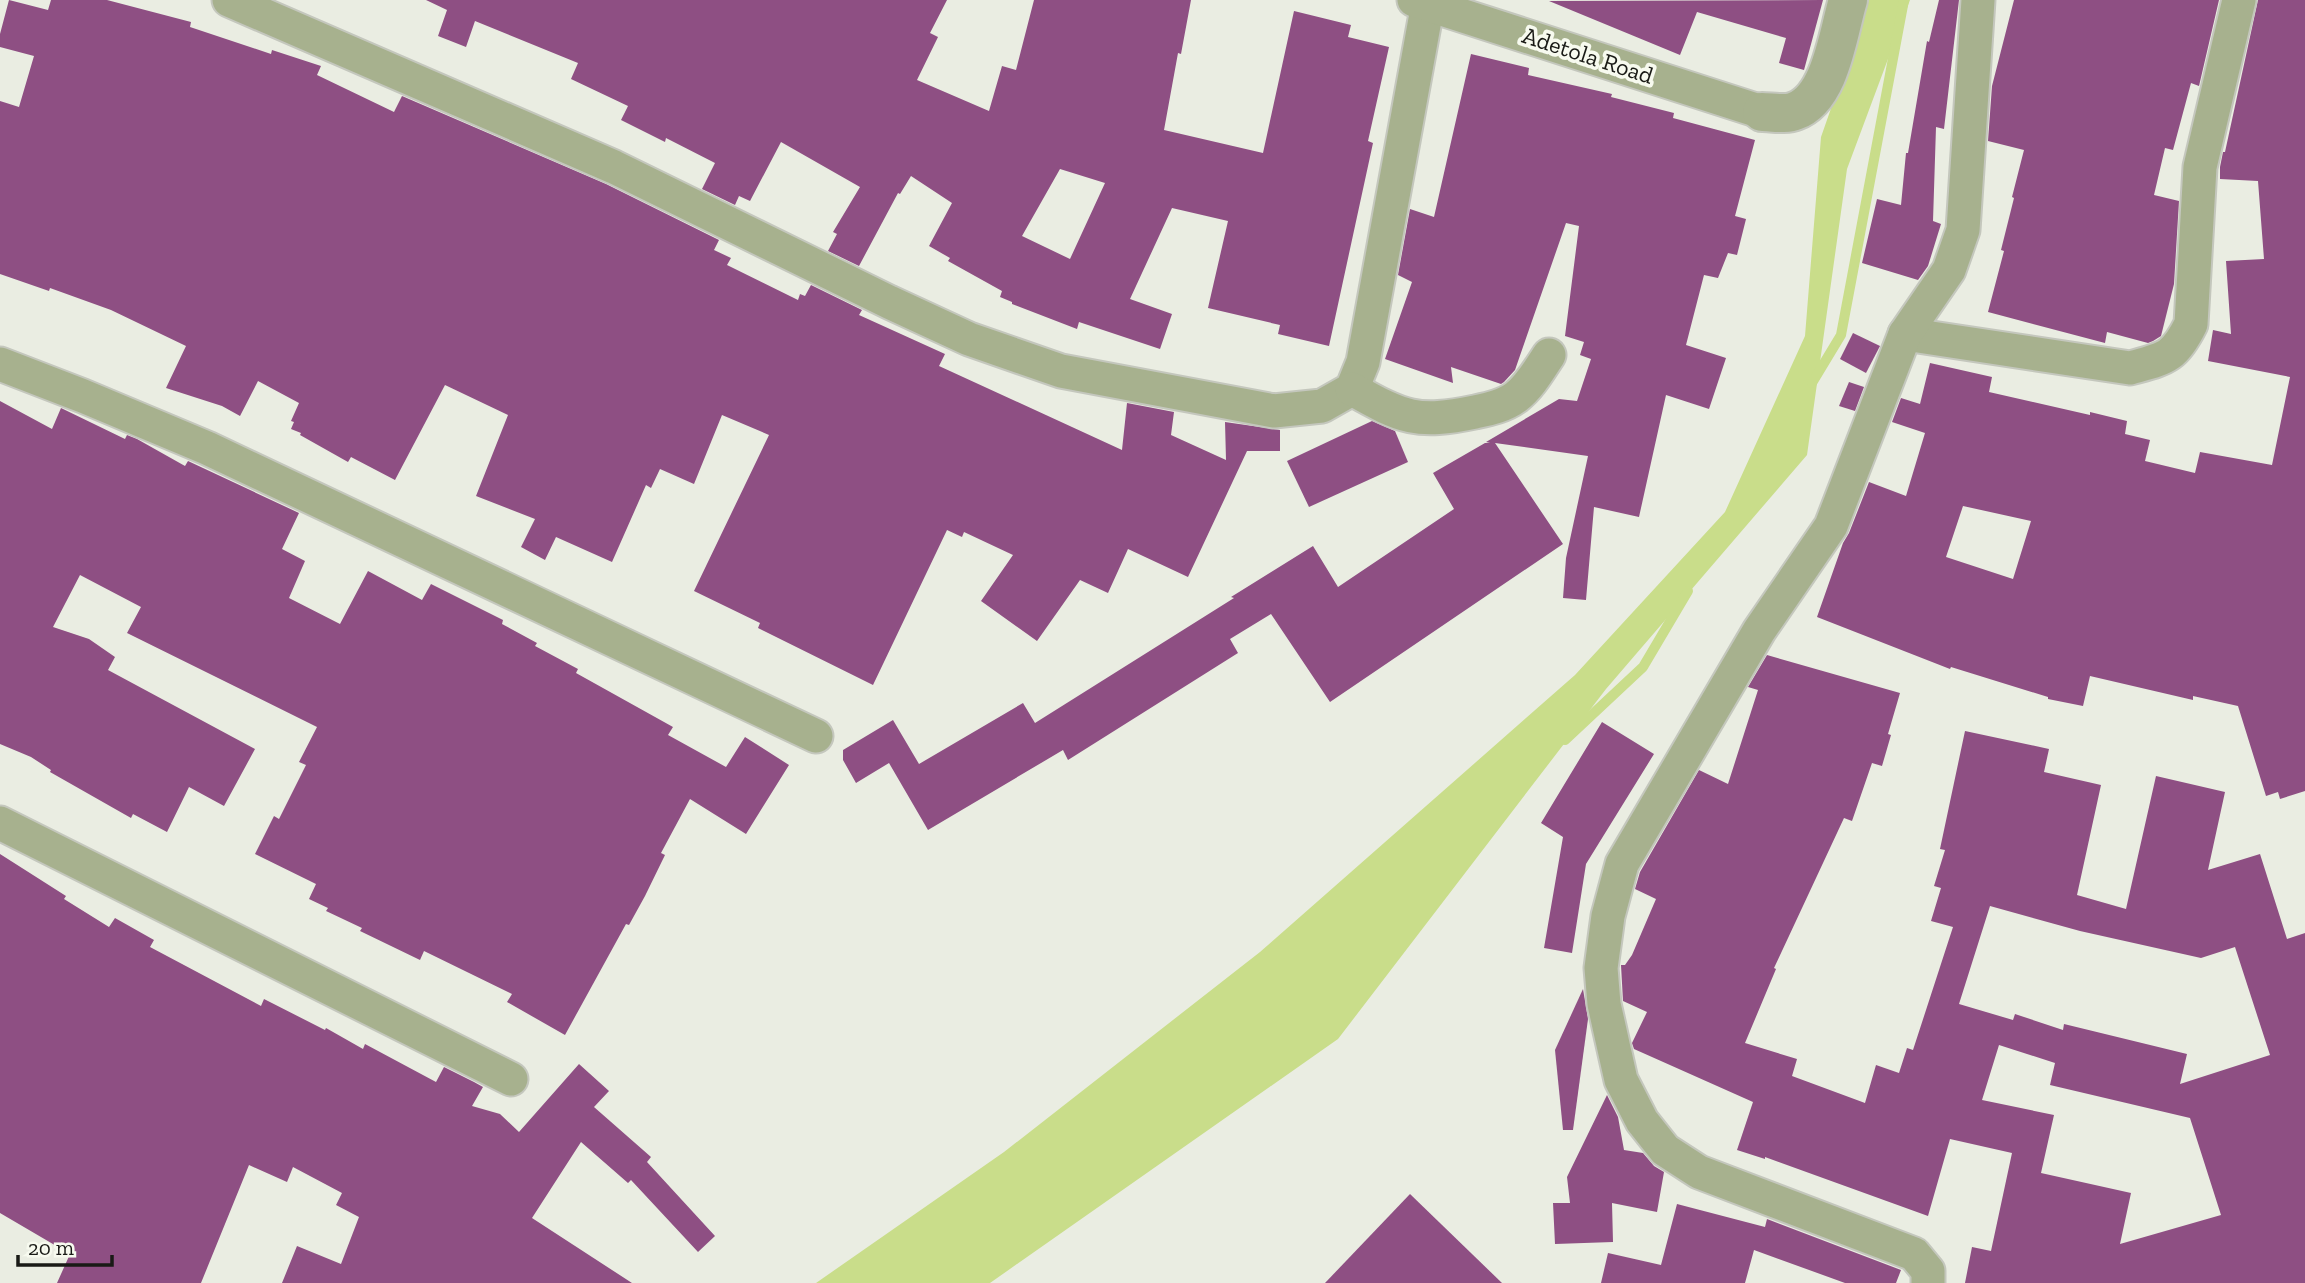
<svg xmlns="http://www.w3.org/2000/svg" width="2305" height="1283" viewBox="0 0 2305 1283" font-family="'Zilla Slab',serif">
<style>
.water{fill:#c9dd8a}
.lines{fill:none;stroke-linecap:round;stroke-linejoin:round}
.stream{stroke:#c9dd8a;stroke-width:10}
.building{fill:#8e4f83;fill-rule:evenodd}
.minor-casing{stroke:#c4c7bd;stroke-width:37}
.tertiary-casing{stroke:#c4c7bd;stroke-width:42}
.minor{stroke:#a7b18e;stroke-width:33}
.tertiary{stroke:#a7b18e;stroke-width:38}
.labels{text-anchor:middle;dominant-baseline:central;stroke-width:7;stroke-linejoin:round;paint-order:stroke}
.street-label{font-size:24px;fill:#191a16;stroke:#f7faef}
</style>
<rect width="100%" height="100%" fill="#eaede2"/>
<!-- water -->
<polygon class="water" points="1869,0 1910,0 1847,169 1807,455 1606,689 1338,1039 990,1283 816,1283 1004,1152 1260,952 1575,675 1725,512 1805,336 1821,137"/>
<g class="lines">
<!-- stream -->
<g class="stream">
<polyline points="1812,383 1841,335 1904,0"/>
<polyline points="1565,740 1643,667 1688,591"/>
</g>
</g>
<!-- building -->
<g class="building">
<polygon points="9,0 48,10 51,0 107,0 191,22 190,27 271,54 272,50 321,66 317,75 394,112 402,96 606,184 719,240 714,250 731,258 727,265 798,300 800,294 805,296 811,285 862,310 859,315 945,354 939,366 1122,450 1127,403 1174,412 1171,435 1226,460 1225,422 1280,430 1280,451 1247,451 1188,577 1128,549 1108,593 1080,580 1037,641 981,601 1013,555 964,532 962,537 947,530 873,685 758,628 760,623 694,591 769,435 722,415 694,484 660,469 651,488 646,485 612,562 556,537 545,560 521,547 535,519 476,496 508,415 445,385 395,480 351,457 348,462 300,435 301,433 291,429 294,422 291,421 299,403 258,381 240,416 222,406 166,388 186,346 111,310 50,288 49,291 0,274 0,101 19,107 34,56 0,47 0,34"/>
<path d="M 426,0 L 947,0 L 930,33 L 938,37 L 917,80 L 989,111 L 1002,66 L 1016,70 L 1034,0 L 1191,0 L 1181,54 L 1178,53 L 1164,130 L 1263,153 L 1294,11 L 1351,25 L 1348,37 L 1389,47 L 1368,141 L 1373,143 L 1329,346 L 1278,334 L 1280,325 L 1208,308 L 1228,221 L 1172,208 L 1130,299 L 1172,314 L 1160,349 L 1079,322 L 1077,329 L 1012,304 L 1012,302 L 1000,297 L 1002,291 L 948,261 L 950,258 L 929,246 L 952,203 L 911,176 L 900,194 L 898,193 L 859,266 L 828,251 L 837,234 L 833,232 L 860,187 L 781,142 L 750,201 L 739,196 L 735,205 L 702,189 L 715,163 L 666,138 L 665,142 L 621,120 L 628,106 L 571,79 L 578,63 L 475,21 L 466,47 L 438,36 L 447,10 ZM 1060,169 L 1105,183 L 1070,259 L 1022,236 Z"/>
<polygon points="1823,0 1804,70 1779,63 1786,38 1697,12 1680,55 1549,1"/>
<polygon points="1939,0 1959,0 1944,129 1936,127 1933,221 1941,224 1928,266 1918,280 1862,263 1877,199 1901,205 1906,153 1908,153 1927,41 1929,42"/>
<polygon points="2014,0 2219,0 2199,86 2191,83 2173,150 2165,148 2154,195 2179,201 2174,284 2161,336 2153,341 2148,343 2107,332 2105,343 1988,312 2004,251 2001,250 2014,198 2012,197 2024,150 1988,141 1992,86"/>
<path d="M 2258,0 L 2305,0 L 2305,791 L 2280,799 L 2278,792 L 2266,796 L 2238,706 L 2193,696 L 2193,700 L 2090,676 L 2083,706 L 2048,699 L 2048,697 L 1951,667 L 1950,669 L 1817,617 L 1843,543 L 1849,533 L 1869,482 L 1906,496 L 1925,433 L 1892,422 L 1901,398 L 1920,404 L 1930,363 L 1992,377 L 1989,392 L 2090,415 L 2090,412 L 2127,421 L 2125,434 L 2150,440 L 2145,461 L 2195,473 L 2200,452 L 2272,465 L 2290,377 L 2208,361 L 2213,330 L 2231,334 L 2226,261 L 2264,259 L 2258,181 L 2220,179 L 2220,167 L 2223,152 L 2225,152 ZM 1963,506 L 2031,521 L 2013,579 L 1946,557 Z"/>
<polygon points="1471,54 1529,68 1528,75 1612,94 1611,97 1674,113 1673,118 1755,140 1735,216 1746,219 1737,255 1728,253 1718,278 1704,275 1686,345 1726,358 1709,409 1666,395 1639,517 1594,507 1586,600 1563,598 1566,558 1588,456 1495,443 1563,544 1330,702 1271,614 1230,639 1238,653 1068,760 1063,750 928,830 889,763 856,783 843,760 843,750 893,720 919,764 1023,703 1035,723 1234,598 1231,597 1313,546 1338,587 1454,509 1433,473 1485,443 1490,443 1486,442 1559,399 1577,401 1591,359 1580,355 1584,342 1565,336 1579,226 1566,223 1515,370 1504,382 1501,384 1451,367 1453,383 1385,359 1412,282 1398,275 1410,209 1434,217"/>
<polygon points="1853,333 1880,346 1866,373 1840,359"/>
<polygon points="1849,382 1864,387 1855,411 1839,406"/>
<polygon points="0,401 52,429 61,408 125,439 127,435 137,439 185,466 188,461 299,513 282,549 305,561 289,598 340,624 368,571 422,600 431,584 503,620 502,624 537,643 535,646 578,669 576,673 673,727 668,735 726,767 745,737 789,765 746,834 690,799 661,853 665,855 645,896 629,925 626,924 565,1035 507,1002 512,994 424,951 420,960 360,931 362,928 326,911 328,908 309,899 316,884 255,854 274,816 279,819 306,765 299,762 317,727 127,633 141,607 80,575 53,627 89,639 115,657 108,670 255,749 224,806 189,787 167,832 133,814 131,818 50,772 51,770 31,757 0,744"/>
<polygon points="1372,421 1395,431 1408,462 1309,507 1287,461"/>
<path d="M 1767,655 L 1900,693 L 1888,734 L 1891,735 L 1882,766 L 1872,763 L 1852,821 L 1844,818 L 1774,968 L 1776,969 L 1745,1043 L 1797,1059 L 1792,1076 L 1865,1103 L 1876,1065 L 1899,1073 L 1907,1048 L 1913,1050 L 1953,927 L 1931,921 L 1941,888 L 1934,886 L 1945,850 L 1940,849 L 1965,731 L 2049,749 L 2044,772 L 2101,785 L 2077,895 L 2126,909 L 2156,776 L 2225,792 L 2208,870 L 2260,854 L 2287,939 L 2305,933 L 2305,1283 L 1965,1283 L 1972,1247 L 1991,1251 L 2012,1153 L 1950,1139 L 1928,1216 L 1765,1157 L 1765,1159 L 1737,1150 L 1753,1102 L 1634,1049 L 1632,1043 L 1647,1012 L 1623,1001 L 1621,965 L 1625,965 L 1632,955 L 1656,899 L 1635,889 L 1640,872 L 1699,770 L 1728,784 L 1758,690 L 1748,687 ZM 1990,906 L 2080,931 L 2201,958 L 2235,947 L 2270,1055 L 2180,1084 L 2187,1054 L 2064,1024 L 2063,1030 L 2015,1014 L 2013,1020 L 1959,1004 ZM 1999,1045 L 2055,1063 L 2050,1085 L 2190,1118 L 2221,1215 L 2120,1244 L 2131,1193 L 2041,1173 L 2054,1115 L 1982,1100 Z"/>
<polygon points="1602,722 1654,754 1586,864 1572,953 1544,948 1563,837 1541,823"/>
<polygon points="0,854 66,896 64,899 109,927 115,918 154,940 150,947 261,1006 264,999 325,1030 326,1028 363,1049 365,1044 436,1082 444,1067 474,1082 483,1087 472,1106 500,1114 519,1132 579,1064 609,1091 594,1107 651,1157 647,1162 715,1236 698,1252 631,1180 628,1183 581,1142 532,1218 632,1283 282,1283 297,1246 341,1264 359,1217 336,1205 342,1193 293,1167 287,1182 249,1165 201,1283 57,1283 70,1254 0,1213"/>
<polygon points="1583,989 1588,1019 1573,1130 1563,1130 1555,1050"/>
<polygon points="1607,1095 1618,1117 1624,1150 1643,1153 1654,1166 1664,1172 1657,1212 1612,1203 1613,1242 1555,1244 1553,1203 1570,1203 1567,1177"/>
<polygon points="1410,1194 1502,1283 1325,1283"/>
<polygon points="1677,1204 1765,1227 1767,1219 1901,1270 1896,1283 1845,1283 1754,1250 1745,1283 1601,1283 1608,1253 1661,1265"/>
</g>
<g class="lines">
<!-- minor casing -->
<g class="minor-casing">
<g id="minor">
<polyline points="229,0 614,167 889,302 969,339 1061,371 1274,411 1322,406 1352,389 1363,362 1428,3"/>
<polyline points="1414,0 1762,112"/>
<path d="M 1905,334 L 2130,368 C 2166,358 2174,358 2191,324 L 2200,167 L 2239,0"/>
<polyline points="0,364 83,396 207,448 816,736"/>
<path d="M 1352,389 C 1403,418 1417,424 1475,412 C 1489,409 1504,406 1516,397 C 1530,386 1539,370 1549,355"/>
<polyline points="0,823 511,1079"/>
<polyline points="1928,1283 1928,1271 1914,1254 1699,1172 1665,1150 1642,1121 1621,1080 1604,1004 1601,968 1608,916 1622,864 1759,631 1831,526 1905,334 1949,270 1963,230 1978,0"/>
</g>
</g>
<!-- tertiary casing -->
<g class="tertiary-casing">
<path id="tertiary" d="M 1762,112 C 1771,112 1786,115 1795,111 C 1831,98 1838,33 1848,0"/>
</g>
<!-- minor -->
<use href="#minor" class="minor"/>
<!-- tertiary -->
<use href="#tertiary" class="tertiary"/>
</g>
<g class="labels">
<!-- street labels -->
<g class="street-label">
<text transform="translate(1588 55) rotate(18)">Adetola Road</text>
</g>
</g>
<!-- scale -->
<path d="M18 1255v10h94v-10" fill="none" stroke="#191a16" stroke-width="3.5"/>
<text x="28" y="1255" font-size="21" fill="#191a16" stroke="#f7faef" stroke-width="5" paint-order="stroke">20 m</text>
</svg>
